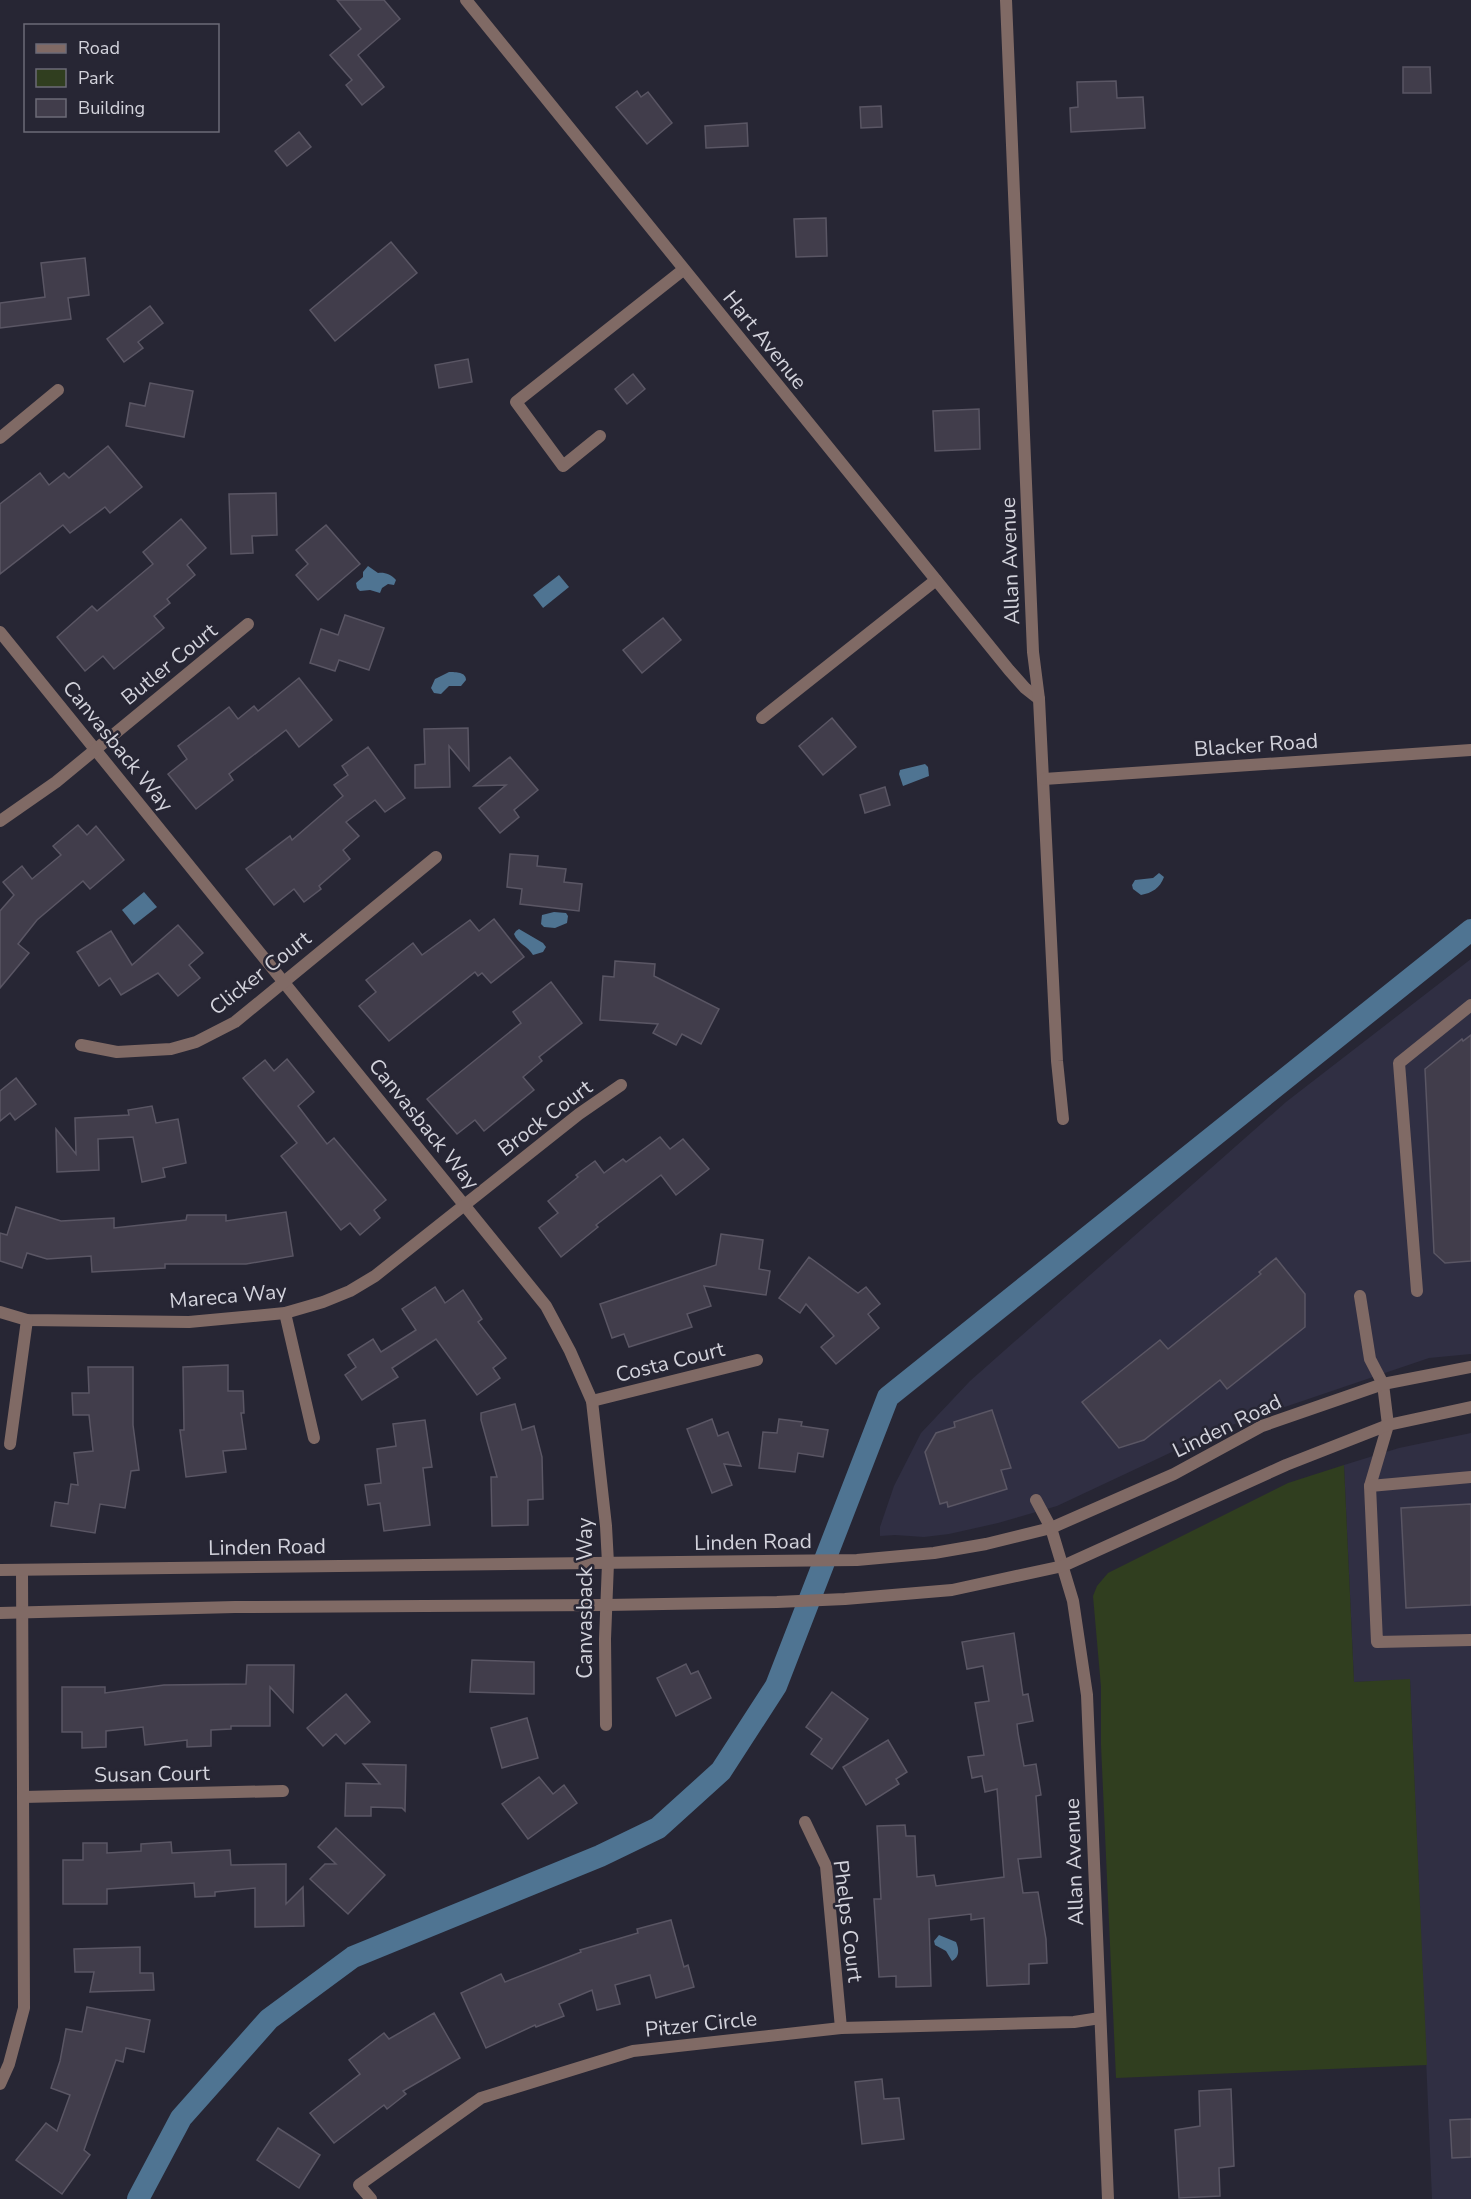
<svg xmlns="http://www.w3.org/2000/svg" width="1471" height="2199" viewBox="0 0 1471 2199" font-family="'Nunito Sans',sans-serif">
<style>
.built{fill:#302f43}
.green{fill:#303e1f}
.water{fill:#4f7492}
.lines{fill:none;stroke-linecap:round;stroke-linejoin:round}
.canal{stroke:#4f7492;stroke-width:22}
.building{fill:#413d4b;stroke:#5a5664;stroke-width:1.5}
.service{stroke:#806a65;stroke-width:12}
.minor{stroke:#806a65;stroke-width:12}
.tertiary{stroke:#806a65;stroke-width:12}
.labels{text-anchor:middle;dominant-baseline:central;stroke-width:5;stroke-linejoin:round;paint-order:stroke}
.street-label{font-size:21px;fill:#d3d3dc;stroke:#272634}
</style>
<rect width="100%" height="100%" fill="#272634"/>
<!-- built -->
<g class="built">
<polygon points="1471,959 1471,1354 1429,1358 1223,1428 1057,1506 998,1523 949,1534 924,1537 895,1535 880,1536 880,1527 894,1486 921,1433 970,1381 1286,1102"/>
<polygon points="1471,1433 1471,2199 1432,2199 1410,1680 1354,1682 1344,1465 1399,1448"/>
</g>
<!-- green -->
<polygon class="green" points="1344,1465 1354,1682 1410,1679 1427,2065 1116,2078 1101,1745 1101,1687 1093,1596 1097,1586 1108,1573 1288,1483"/>
<!-- water -->
<g class="water">
<path d="M 368,566 L 378,573 C 384,572 391,574 396,580 L 394,585 L 388,584 L 382,588 L 380,593 L 370,590 L 360,591 L 357,588 L 356,583 L 363,577 L 363,572 Z"/>
<polygon points="559,575 569,587 543,608 533,595"/>
<path d="M 449,672 C 456,672 466,672 466,680 L 461,686 L 449,686 L 441,694 L 434,693 L 431,688 L 435,679 Z"/>
<polygon points="925,764 928,767 929,776 903,786 899,774 900,770"/>
<path d="M 1159,873 L 1164,877 C 1160,888 1152,893 1141,895 L 1133,889 L 1132,885 L 1135,880 L 1153,878 Z"/>
<polygon points="144,892 157,907 134,925 122,910"/>
<polygon points="554,912 566,913 568,916 567,923 555,928 544,927 541,924 542,915"/>
<path d="M 519,929 L 543,943 L 546,947 L 543,952 L 533,955 C 528,946 518,944 514,934 L 516,931 Z"/>
<path d="M 939,1935 L 956,1942 C 959,1949 960,1957 952,1961 L 946,1951 L 935,1945 L 934,1941 Z"/>
</g>
<g class="lines">
<!-- canal -->
<polyline class="canal" points="138,2199 181,2118 269,2019 353,1957 600,1856 658,1828 721,1771 776,1686 888,1397 1471,930"/>
</g>
<!-- building -->
<g class="building">
<polygon points="337,0 384,0 400,19 358,55 384,87 362,105 346,85 352,80 330,55 361,29"/>
<polygon points="1403,67 1430,67 1431,93 1403,93"/>
<polygon points="1116,81 1117,98 1143,97 1145,128 1071,132 1070,108 1078,107 1077,82"/>
<polygon points="637,91 641,97 648,92 672,123 647,144 616,107"/>
<polygon points="881,106 882,127 861,128 860,107"/>
<polygon points="747,123 748,146 706,148 705,126"/>
<polygon points="299,132 311,147 287,166 275,151"/>
<polygon points="826,218 827,256 796,257 794,219"/>
<polygon points="391,242 417,273 335,341 310,310"/>
<polygon points="85,258 89,295 68,298 71,319 0,328 0,303 45,297 41,263"/>
<polygon points="150,306 163,323 138,342 143,348 124,362 107,339"/>
<polygon points="468,359 472,382 439,388 435,365"/>
<polygon points="633,374 645,389 627,404 615,389"/>
<polygon points="150,383 193,391 184,437 126,426 130,403 145,406"/>
<polygon points="979,409 980,449 935,451 933,411"/>
<polygon points="108,446 142,487 110,513 105,507 70,533 63,525 0,574 0,504 40,473 49,485 64,473 69,478"/>
<polygon points="276,493 277,535 252,536 253,553 231,554 229,494"/>
<polygon points="181,519 206,548 187,565 195,575 167,599 170,603 154,616 164,628 114,669 103,656 85,671 57,637 92,606 97,611 153,564 143,552"/>
<polygon points="326,525 360,564 318,600 296,575 308,564 296,550"/>
<polygon points="345,615 384,628 369,670 339,660 335,671 310,663 321,629 338,635"/>
<polygon points="663,618 681,640 642,673 623,650"/>
<polygon points="299,678 332,720 299,747 286,730 229,774 233,780 196,809 168,774 187,759 178,746 229,707 238,719 254,706 258,711"/>
<polygon points="832,718 856,747 823,775 799,746"/>
<polygon points="468,728 469,770 449,746 450,787 415,788 415,765 425,764 424,729"/>
<polygon points="368,747 405,798 385,812 375,800 346,822 359,836 343,850 350,859 319,886 321,889 304,902 294,889 274,905 246,869 290,836 292,840 343,796 334,785 348,775 342,766"/>
<polygon points="510,757 538,790 514,810 519,817 500,833 479,808 506,785 474,786"/>
<polygon points="885,787 890,805 865,813 860,795"/>
<polygon points="78,825 87,835 96,826 124,860 90,889 83,881 37,920 18,944 29,953 0,988 0,911 14,895 3,882 22,866 32,879 61,855 53,846"/>
<polygon points="510,854 538,856 537,866 566,869 564,882 582,884 579,911 520,904 522,889 507,887"/>
<polygon points="494,919 524,957 491,983 482,973 478,976 475,972 389,1041 359,1006 376,992 366,980 413,943 422,955 470,920 479,931"/>
<polygon points="178,925 203,953 189,965 200,978 178,996 158,973 121,995 110,978 99,986 77,952 111,931 132,965"/>
<polygon points="615,961 655,964 654,976 719,1009 701,1044 682,1034 676,1045 653,1033 658,1024 600,1020 603,976 614,977"/>
<polygon points="551,982 582,1023 539,1057 542,1061 523,1077 534,1090 484,1131 475,1120 457,1134 427,1099 521,1023 513,1012"/>
<polygon points="1471,1035 1471,1261 1445,1263 1434,1253 1425,1069 1462,1039 1463,1041"/>
<polygon points="287,1059 314,1092 298,1106 327,1144 334,1138 386,1200 374,1210 380,1218 360,1235 350,1223 341,1230 281,1156 297,1143 243,1078 265,1060 274,1071"/>
<polygon points="16,1078 36,1104 15,1120 10,1113 0,1121 0,1091"/>
<polygon points="152,1106 156,1123 178,1119 186,1163 163,1168 165,1177 142,1182 133,1137 98,1139 99,1170 57,1172 56,1129 76,1154 75,1118 129,1115 128,1110"/>
<polygon points="660,1137 670,1149 683,1139 709,1169 676,1195 661,1175 596,1225 598,1227 561,1257 539,1228 558,1213 548,1201 578,1177 576,1175 595,1161 604,1173 623,1159 626,1162"/>
<polygon points="16,1207 61,1221 114,1218 114,1228 186,1220 187,1215 226,1215 226,1221 286,1212 293,1256 246,1264 165,1264 165,1268 92,1272 91,1256 47,1259 27,1253 22,1268 0,1261 0,1233 7,1235"/>
<polygon points="721,1234 763,1240 759,1269 770,1271 766,1295 704,1286 711,1306 687,1314 692,1327 629,1347 624,1334 612,1338 600,1304 716,1265"/>
<polygon points="809,1257 858,1293 866,1287 880,1304 868,1314 879,1328 836,1364 821,1347 834,1336 806,1304 800,1313 779,1298"/>
<polygon points="1276,1258 1305,1294 1305,1327 1227,1389 1220,1380 1144,1440 1119,1448 1082,1402 1160,1340 1168,1349 1261,1274 1259,1272"/>
<polygon points="435,1287 445,1303 463,1290 482,1319 478,1322 506,1358 493,1368 500,1378 477,1395 436,1339 392,1368 398,1377 362,1400 345,1375 356,1367 348,1355 373,1339 381,1352 416,1330 402,1309"/>
<polygon points="228,1365 228,1391 243,1391 244,1413 241,1413 246,1449 223,1451 226,1472 186,1477 180,1430 184,1430 183,1367"/>
<polygon points="88,1367 133,1367 133,1425 139,1470 131,1471 125,1508 100,1504 95,1533 51,1526 55,1502 68,1504 71,1484 78,1485 74,1453 93,1451 89,1415 73,1415 72,1393 89,1393"/>
<polygon points="515,1404 522,1430 534,1426 542,1457 543,1499 528,1500 528,1525 492,1526 491,1477 497,1477 481,1420 481,1413"/>
<polygon points="992,1410 1011,1468 1001,1470 1007,1489 948,1507 947,1502 940,1504 925,1452 936,1433 955,1427 954,1422"/>
<polygon points="712,1419 718,1436 728,1432 741,1466 724,1464 732,1485 712,1493 687,1429"/>
<polygon points="779,1419 802,1422 801,1426 828,1430 823,1457 798,1453 795,1472 759,1468 763,1432 777,1433"/>
<polygon points="425,1420 432,1467 423,1468 430,1525 384,1531 380,1503 368,1505 365,1485 381,1483 377,1449 396,1446 393,1424"/>
<polygon points="1471,1504 1471,1605 1406,1608 1401,1508"/>
<polygon points="1014,1633 1023,1695 1028,1694 1033,1721 1017,1724 1018,1733 1024,1766 1036,1764 1041,1795 1036,1796 1041,1857 1018,1859 1023,1893 1038,1892 1046,1939 1047,1963 1029,1964 1029,1984 987,1986 984,1918 971,1920 971,1914 929,1919 931,1986 896,1987 896,1976 879,1977 874,1899 881,1899 877,1826 905,1825 906,1836 915,1836 917,1877 934,1875 936,1886 1004,1877 997,1789 985,1792 982,1776 972,1778 968,1757 984,1755 975,1703 989,1701 983,1666 967,1669 962,1642"/>
<polygon points="472,1660 534,1662 534,1694 470,1692"/>
<polygon points="686,1664 691,1674 698,1671 711,1698 676,1716 657,1678"/>
<polygon points="247,1665 294,1665 293,1712 270,1687 270,1726 231,1726 231,1729 211,1730 211,1746 187,1747 187,1740 145,1745 143,1727 106,1731 106,1747 82,1748 82,1732 62,1732 62,1687 105,1687 105,1693 164,1685 246,1684"/>
<polygon points="832,1692 868,1719 832,1769 811,1754 822,1739 806,1727"/>
<polygon points="346,1694 370,1722 345,1744 336,1734 323,1746 307,1728"/>
<polygon points="527,1718 538,1758 502,1768 491,1728"/>
<polygon points="888,1740 907,1772 896,1779 899,1784 866,1805 843,1767"/>
<polygon points="363,1764 406,1765 405,1811 402,1808 371,1807 371,1816 345,1816 346,1783 380,1784"/>
<polygon points="539,1777 553,1794 564,1785 577,1803 528,1839 502,1804"/>
<polygon points="336,1828 385,1875 348,1914 310,1879 325,1864 336,1864 318,1847"/>
<polygon points="171,1842 172,1853 230,1850 231,1865 286,1864 286,1904 303,1887 304,1926 255,1927 255,1888 215,1892 215,1896 195,1897 194,1883 107,1889 107,1904 63,1904 63,1860 83,1860 83,1843 107,1843 107,1853 141,1851 141,1844"/>
<polygon points="671,1920 684,1967 688,1965 694,1987 656,1998 650,1975 615,1985 620,2004 597,2010 592,1990 559,2004 564,2016 536,2027 535,2025 486,2048 461,1993 501,1974 505,1982 581,1952 580,1950 638,1933 637,1929"/>
<polygon points="140,1947 140,1973 153,1973 154,1990 90,1992 94,1972 75,1972 74,1949"/>
<polygon points="87,2007 150,2020 144,2052 126,2048 123,2062 116,2060 84,2150 90,2155 62,2194 16,2160 46,2123 57,2131 70,2095 51,2088 60,2061 66,2029 82,2032"/>
<polygon points="434,2013 460,2058 403,2091 406,2094 387,2109 384,2105 334,2143 310,2113 360,2074 349,2060 384,2033 389,2039"/>
<polygon points="882,2079 884,2099 899,2098 904,2139 862,2144 855,2082"/>
<polygon points="1231,2089 1234,2166 1219,2168 1220,2196 1179,2198 1175,2130 1200,2126 1199,2091"/>
<polygon points="1471,2119 1471,2157 1452,2158 1450,2120"/>
<polygon points="278,2128 320,2155 299,2188 257,2160"/>
</g>
<g class="lines">
<!-- service -->
<g class="service">
<polyline points="600,436 563,466 516,402 683,270"/>
<polyline points="762,718 936,580"/>
<polyline points="1417,1291 1399,1063 1471,1005"/>
<polyline points="1360,1296 1370,1359 1383,1384 1388,1425 1370,1486 1377,1642 1471,1640"/>
<polyline points="1370,1486 1471,1477"/>
<polyline points="1036,1500 1051,1528"/>
</g>
<!-- minor -->
<g class="minor">
<polyline points="466,0 1009,670 1025,688 1039,699"/>
<polyline points="1006,0 1033,652 1039,699 1057,1061 1063,1119"/>
<polyline points="0,438 58,390"/>
<polyline points="0,632 546,1306 570,1351 592,1401 606,1526 608,1563 605,1639 606,1725"/>
<polyline points="1044,779 1471,750"/>
<polyline points="0,821 56,782 248,624"/>
<polyline points="81,1045 117,1052 171,1049 196,1042 235,1022 436,857"/>
<polyline points="0,1312 27,1320 189,1322 285,1313 323,1302 350,1291 375,1276 579,1114 621,1085"/>
<polyline points="285,1313 314,1438"/>
<polyline points="592,1401 757,1360"/>
<polyline points="10,1444 27,1320"/>
<polyline points="1051,1528 1073,1601 1087,1695 1108,2199"/>
<polyline points="23,1797 283,1791"/>
<polyline points="805,1822 826,1866 841,2028"/>
<polyline points="0,2084 9,2064 24,2008 22,1570"/>
<polyline points="371,2199 359,2185 481,2098 633,2051 841,2028 1074,2022 1100,2018"/>
</g>
<!-- tertiary -->
<g class="tertiary">
<polyline points="0,1570 857,1560 934,1553 986,1544 1051,1528 1174,1474 1262,1426 1383,1384 1471,1367"/>
<polyline points="0,1613 235,1607 606,1605 777,1602 845,1599 952,1590 1063,1566 1286,1465 1388,1425 1471,1407"/>
</g>
</g>
<g class="labels">
<!-- street labels -->
<g class="street-label">
<text transform="translate(765 340) rotate(51)">Hart Avenue</text>
<text transform="translate(1010 561) rotate(-92)">Allan Avenue</text>
<text transform="translate(169 664) rotate(-39)">Butler Court</text>
<text transform="translate(1256 745) rotate(-4)">Blacker Road</text>
<text transform="translate(118 746) rotate(51)">Canvasback Way</text>
<text transform="translate(260 973) rotate(-38)">Clicker Court</text>
<text transform="translate(545 1118) rotate(-37)">Brock Court</text>
<text transform="translate(424 1124) rotate(51)">Canvasback Way</text>
<text transform="translate(228 1296) rotate(-5)">Mareca Way</text>
<text transform="translate(670 1362) rotate(-14)">Costa Court</text>
<text transform="translate(1227 1426) rotate(-26)">Linden Road</text>
<text transform="translate(753 1542) rotate(-1)">Linden Road</text>
<text transform="translate(267 1547) rotate(-1)">Linden Road</text>
<text transform="translate(585 1598) rotate(-90)">Canvasback Way</text>
<text transform="translate(152 1774) rotate(-1)">Susan Court</text>
<text transform="translate(1074 1862) rotate(-92)">Allan Avenue</text>
<text transform="translate(848 1921) rotate(83)">Phelps Court</text>
<text transform="translate(701 2024) rotate(-6)">Pitzer Circle</text>
</g>
</g>
<!-- legend -->
<rect x="24" y="24" width="195" height="108" fill="#272634" stroke="#6c6b77" stroke-width="1.5"/>
<rect x="36" y="44" width="30" height="9" fill="#806a65" stroke="#6c6b77" stroke-width="1.5"/>
<text x="78" y="54" font-size="18" fill="#d3d3dc">Road</text>
<rect x="36" y="69" width="30" height="18" fill="#303e1f" stroke="#6c6b77" stroke-width="1.5"/>
<text x="78" y="84" font-size="18" fill="#d3d3dc">Park</text>
<rect x="36" y="99" width="30" height="18" fill="#413d4b" stroke="#6c6b77" stroke-width="1.5"/>
<text x="78" y="114" font-size="18" fill="#d3d3dc">Building</text>
</svg>
